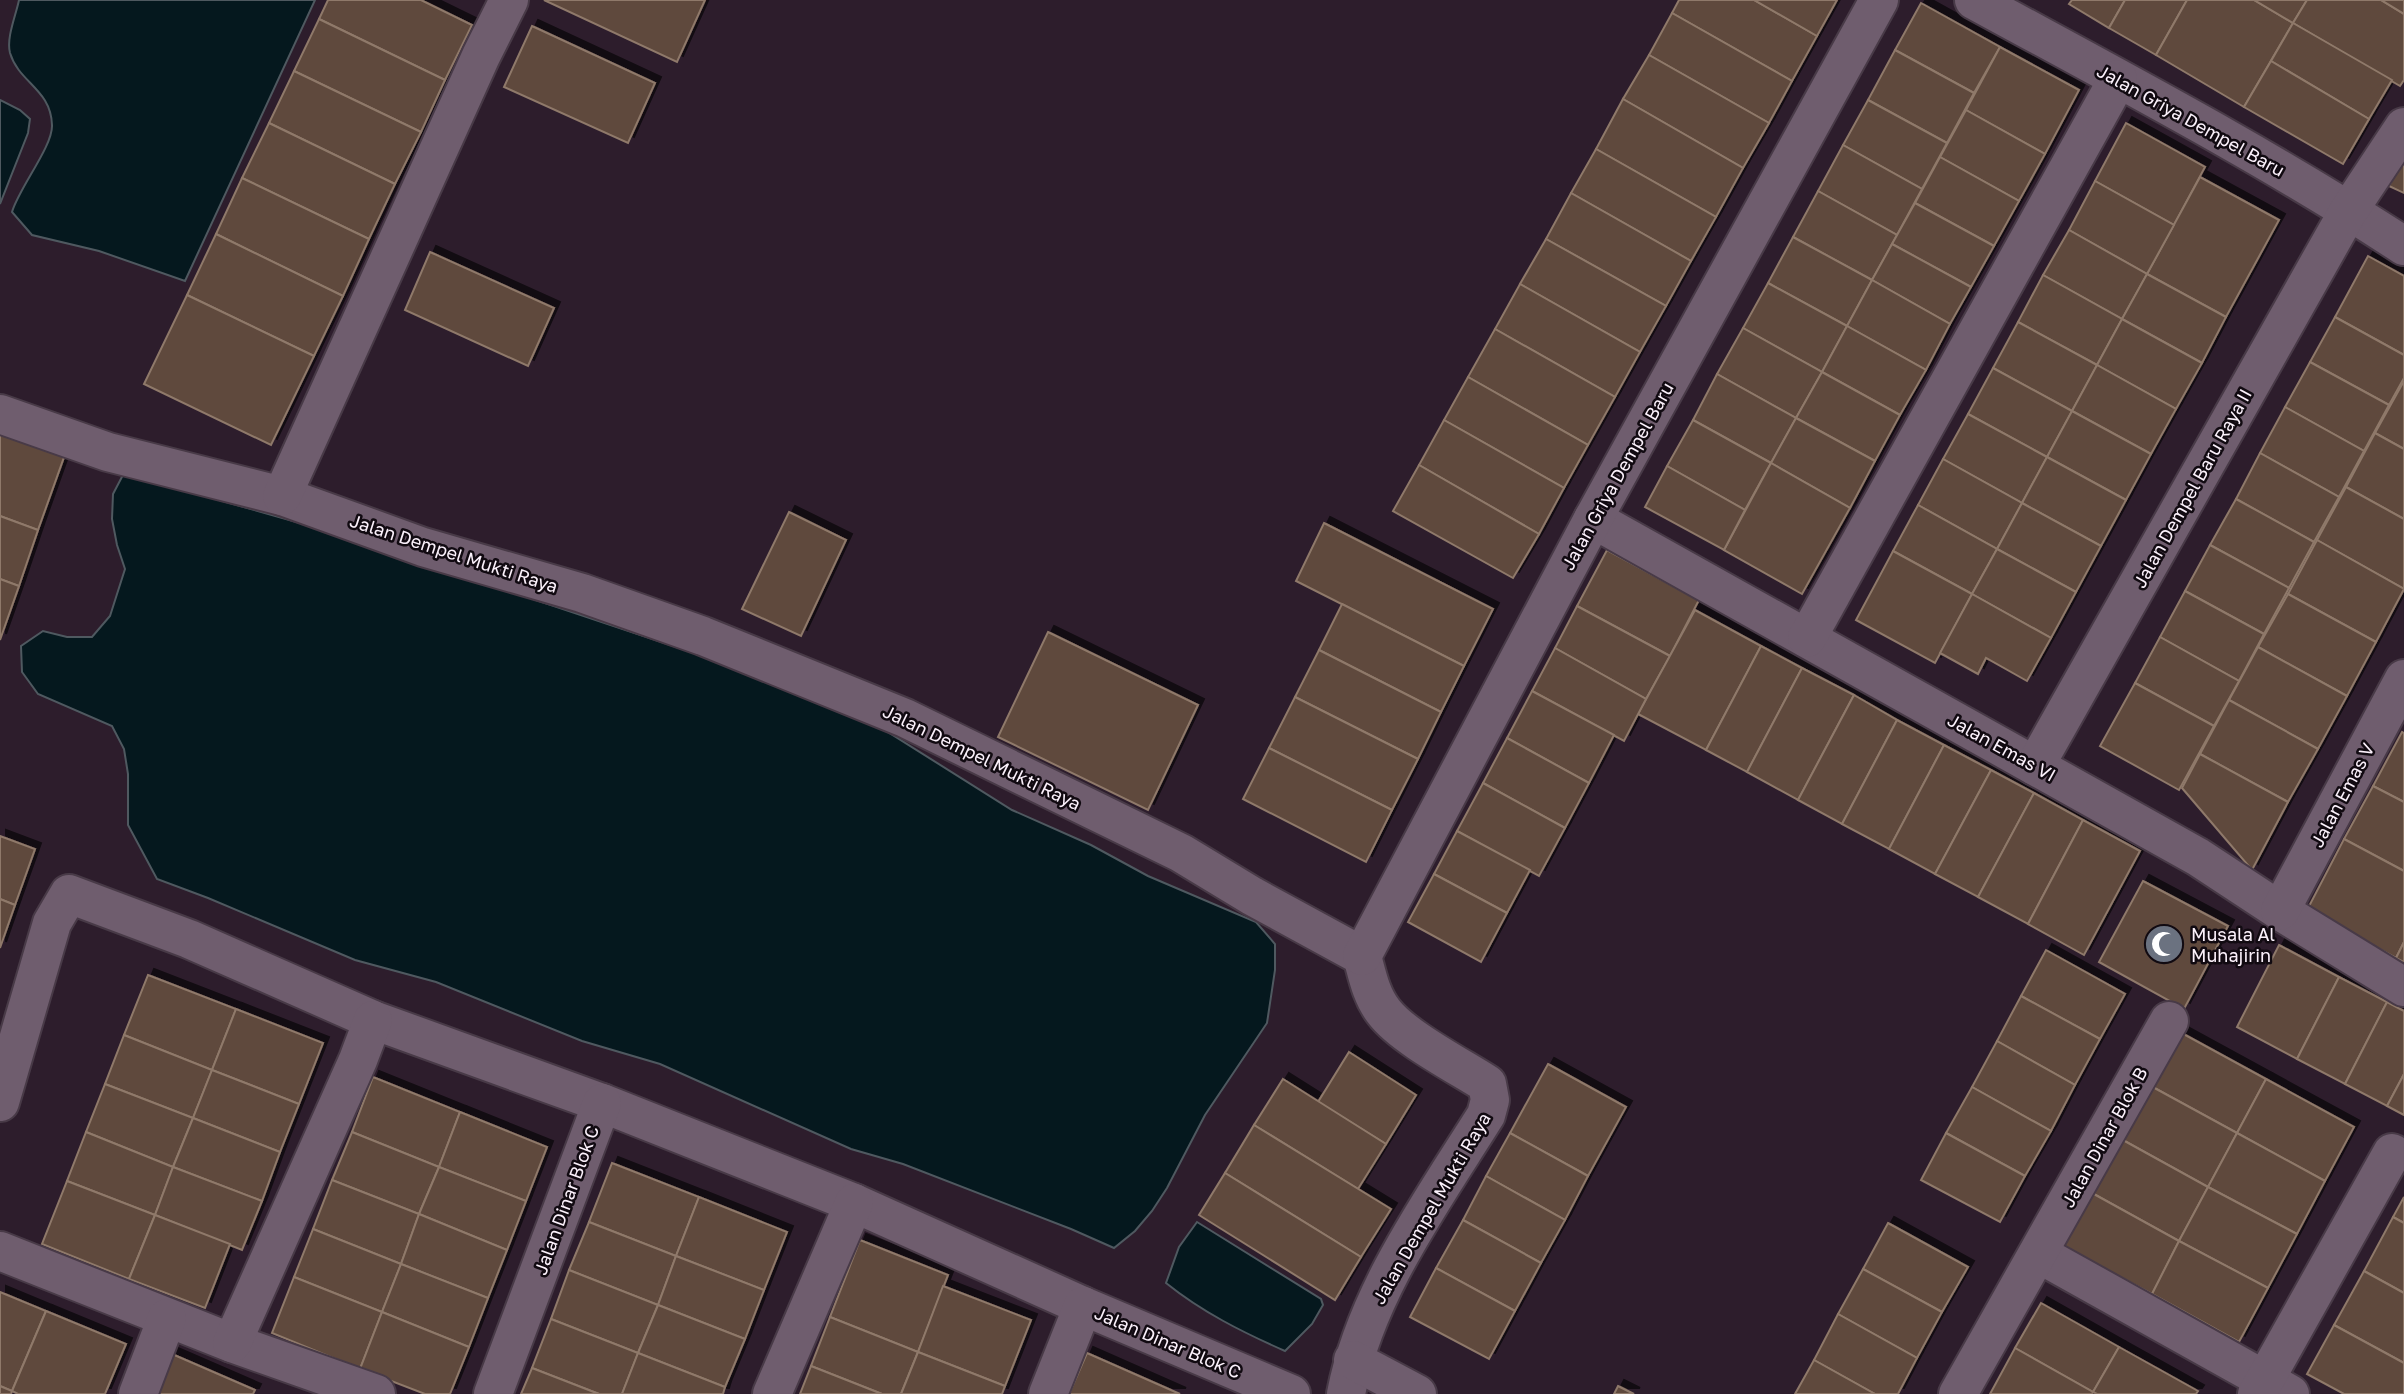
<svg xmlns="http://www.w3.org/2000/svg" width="2404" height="1394" viewBox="0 0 2404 1394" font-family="'Golos Text',sans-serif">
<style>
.water{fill:#05181e;stroke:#4f5960;stroke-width:2}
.building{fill:#5f4a3d;stroke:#8f796a;stroke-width:2;filter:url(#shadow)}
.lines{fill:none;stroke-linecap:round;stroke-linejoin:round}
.minor-casing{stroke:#483a47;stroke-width:42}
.minor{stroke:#6f5d6e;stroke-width:38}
.labels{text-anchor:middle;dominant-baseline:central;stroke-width:5;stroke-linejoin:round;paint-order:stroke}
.street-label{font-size:18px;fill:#fbf1fb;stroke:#110a11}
.poi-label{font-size:18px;fill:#fbf1fb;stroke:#110a11;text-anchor:start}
</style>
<defs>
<filter id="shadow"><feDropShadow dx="6" dy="-6" stdDeviation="0" flood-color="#0009"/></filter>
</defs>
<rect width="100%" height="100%" fill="#2d1d2c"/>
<!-- water -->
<g class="water">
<path d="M 19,0 L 315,0 L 185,281 L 99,251 L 32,235 L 12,212 C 19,188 53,146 52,125 C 51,89 19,83 10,53 C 6,38 16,15 19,0 Z"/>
<polygon points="0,100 20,110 30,119 28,133 0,204"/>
<polygon points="124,473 342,535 840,702 1012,810 1091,845 1148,876 1256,922 1275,944 1275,970 1267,1023 1205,1115 1167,1188 1152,1211 1135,1231 1114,1248 1071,1229 903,1164 851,1149 660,1064 582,1041 436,982 355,960 208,898 157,879 128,825 128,774 124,749 112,726 38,694 22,672 21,646 43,631 67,637 92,637 110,616 125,569 117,545 112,519 113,494"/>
<path d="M 1197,1222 L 1321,1299 L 1323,1305 L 1312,1324 L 1285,1351 C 1242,1332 1202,1312 1166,1283 L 1179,1247 Z"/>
</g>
<!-- building -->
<g class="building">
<polygon points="328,0 421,0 472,25 445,80 319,19"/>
<polygon points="544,0 705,0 677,62"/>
<polygon points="1679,0 1754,0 1817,36 1792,81 1672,13"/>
<polygon points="1754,0 1837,0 1817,36"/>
<polygon points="2072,0 2125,0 2109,28 2069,4"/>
<polygon points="2125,0 2187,0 2156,55 2109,28"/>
<polygon points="2187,0 2254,0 2293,23 2244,107 2156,55"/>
<polygon points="2254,0 2307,0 2293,23"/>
<polygon points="2307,0 2381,0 2404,14 2404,80 2400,86 2293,23"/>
<polygon points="2381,0 2404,0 2404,14"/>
<polygon points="1921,3 2000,47 1974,93 1895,50"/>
<polygon points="1672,13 1792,81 1769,123 1649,55"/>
<polygon points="319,19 445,80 421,132 294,71"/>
<polygon points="2293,23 2392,80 2369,119 2271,61"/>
<polygon points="532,26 655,83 628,143 504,87"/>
<polygon points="2000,47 2079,90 2045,154 1966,110"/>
<polygon points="1895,50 1974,93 1947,143 1868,100"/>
<polygon points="1649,55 1769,123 1743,168 1623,99"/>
<polygon points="2271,61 2369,119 2343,164 2244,107"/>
<polygon points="294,71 421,132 395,184 269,123"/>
<polygon points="1623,99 1743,168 1716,217 1596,149"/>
<polygon points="1868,100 1947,143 1922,189 1843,145"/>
<polygon points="1966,110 2045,154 2019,201 1940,157"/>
<polygon points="269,123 395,184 369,239 242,178"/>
<polygon points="2126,123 2205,167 2174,225 2095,181"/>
<polygon points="1843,145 1922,189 1897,235 1818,191"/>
<polygon points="1596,149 1716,217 1691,261 1571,193"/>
<polygon points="2404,156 2404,193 2389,186"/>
<polygon points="1940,157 2019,201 1994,246 1915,203"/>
<polygon points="2200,177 2279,220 2226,317 2147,274"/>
<polygon points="242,178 369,239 343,296 216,234"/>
<polygon points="2095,181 2174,225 2147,274 2069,230"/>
<polygon points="1818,191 1897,235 1872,280 1793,237"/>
<polygon points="1571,193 1691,261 1666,306 1546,239"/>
<polygon points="1915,203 1994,246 1971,287 1892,244"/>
<polygon points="2069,230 2147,274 2122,319 2043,275"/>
<polygon points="216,234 343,296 314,356 187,295"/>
<polygon points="1793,237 1872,280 1847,326 1768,283"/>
<polygon points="1546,239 1666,306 1640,352 1520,284"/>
<polygon points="1892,244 1971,287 1950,324 1872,280"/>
<polygon points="430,252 554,308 528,366 405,310"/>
<polygon points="2368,256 2404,276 2404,355 2335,317"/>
<polygon points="2147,274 2226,317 2202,363 2122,319"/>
<polygon points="2043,275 2122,319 2097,365 2018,322"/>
<polygon points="1872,280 1950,324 1926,370 1847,326"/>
<polygon points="1768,283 1847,326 1822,372 1743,328"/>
<polygon points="1520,284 1640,352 1615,397 1495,329"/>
<polygon points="187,295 314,356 271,445 144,384"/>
<polygon points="2335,317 2404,355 2404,378 2389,405 2310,362"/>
<polygon points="2122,319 2202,363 2176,409 2097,365"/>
<polygon points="2018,322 2097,365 2072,411 1993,368"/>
<polygon points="1847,326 1926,370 1900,415 1822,372"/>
<polygon points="1743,328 1822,372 1796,418 1717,374"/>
<polygon points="1495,329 1615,397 1588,445 1468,377"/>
<polygon points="2310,362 2389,405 2364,451 2285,407"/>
<polygon points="2097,365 2176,409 2151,454 2072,411"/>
<polygon points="1993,368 2072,411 2047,457 1968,414"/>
<polygon points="1822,372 1900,415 1875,461 1796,418"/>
<polygon points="1717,374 1796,418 1771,463 1693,420"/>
<polygon points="1468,377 1588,445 1564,488 1444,420"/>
<polygon points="2404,381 2404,449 2375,433"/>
<polygon points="2285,407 2364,451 2339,497 2260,453"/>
<polygon points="2072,411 2151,454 2126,500 2047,457"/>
<polygon points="1968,414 2047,457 2022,503 1943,459"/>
<polygon points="1796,418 1875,461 1850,508 1771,463"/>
<polygon points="1444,420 1564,488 1539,534 1419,465"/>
<polygon points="1693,420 1771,463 1745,510 1667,466"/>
<polygon points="0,421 68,446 38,530 0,516"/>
<polygon points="2375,433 2404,449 2404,519 2346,487"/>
<polygon points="2260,453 2339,497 2314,542 2236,499"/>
<polygon points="2047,457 2126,500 2101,546 2022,503"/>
<polygon points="1943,459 2022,503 1997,549 1918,505"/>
<polygon points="1771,463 1850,508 1802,594 1724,550"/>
<polygon points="1419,465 1539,534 1513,578 1393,511"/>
<polygon points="1667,466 1745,510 1724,550 1645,507"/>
<polygon points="2346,487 2404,519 2404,589 2317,540"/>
<polygon points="2236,499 2314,542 2289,588 2210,545"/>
<polygon points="2022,503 2101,546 2076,592 1997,549"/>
<polygon points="1918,505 1997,549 1972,594 1893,551"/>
<polygon points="789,512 846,540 801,636 742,609"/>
<polygon points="0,516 38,530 19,586 0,579"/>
<polygon points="1324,523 1493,609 1464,666 1296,581"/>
<polygon points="2317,540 2404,589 2376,642 2288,594"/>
<polygon points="2210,545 2289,588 2264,634 2185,591"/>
<polygon points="1997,549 2076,592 2051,638 1972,594"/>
<polygon points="1607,550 1699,600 1670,656 1577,606"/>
<polygon points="1893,551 1972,594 1935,663 1856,620"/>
<polygon points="0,579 19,586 0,640"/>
<polygon points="2185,591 2264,634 2239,681 2160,637"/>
<polygon points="1972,594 2051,638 2027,681 1986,658 1978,674 1940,653"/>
<polygon points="2288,594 2376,642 2347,696 2258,647"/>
<polygon points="1342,604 1464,666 1441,712 1319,650"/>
<polygon points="1577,606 1670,656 1646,699 1555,648"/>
<polygon points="1695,610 1761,646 1706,750 1638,714"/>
<polygon points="1048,632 1198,705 1148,810 998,737"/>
<polygon points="2160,637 2239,681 2214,726 2135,683"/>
<polygon points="1761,646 1802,668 1747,772 1706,750"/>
<polygon points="2258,647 2347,696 2318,749 2229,700"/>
<polygon points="1555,648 1646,699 1624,741 1532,691"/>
<polygon points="1319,650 1441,712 1418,759 1295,697"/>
<polygon points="1802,668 1854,695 1798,800 1747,772"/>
<polygon points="2135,683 2214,726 2179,790 2100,746"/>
<polygon points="1532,691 1614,735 1589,783 1507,738"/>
<polygon points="1854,695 1897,720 1842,824 1798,800"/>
<polygon points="1295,697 1418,759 1392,810 1269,748"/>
<polygon points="2229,700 2318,749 2288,802 2200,754"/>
<polygon points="1897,720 1944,745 1889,849 1842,824"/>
<polygon points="2402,732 2404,733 2404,802 2373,786"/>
<polygon points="1507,738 1589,783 1565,828 1483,783"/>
<polygon points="1944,745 1991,770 1935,874 1889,849"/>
<polygon points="1269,748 1392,810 1366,862 1243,799"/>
<polygon points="2200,754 2288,802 2252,870 2182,788"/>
<polygon points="1991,770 2034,793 1978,897 1935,874"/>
<polygon points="1483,783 1565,828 1539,876 1457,831"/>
<polygon points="2373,786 2404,802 2404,871 2344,839"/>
<polygon points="2034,793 2083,820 2028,924 1978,897"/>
<polygon points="2083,820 2140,851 2084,955 2028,924"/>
<polygon points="1457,831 1530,870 1507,913 1434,874"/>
<polygon points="0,836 35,849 15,905 0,899"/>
<polygon points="2344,839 2404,871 2404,942 2396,958 2307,910"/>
<polygon points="1434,874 1507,913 1481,962 1408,922"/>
<polygon points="2143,881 2228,926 2184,1009 2099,962"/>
<polygon points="0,899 15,905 0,948"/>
<polygon points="2404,942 2404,962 2396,958"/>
<polygon points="2279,945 2339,977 2297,1059 2237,1027"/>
<polygon points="2046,950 2125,994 2100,1039 2021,996"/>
<polygon points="148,975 236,1009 212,1070 124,1035"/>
<polygon points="2339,977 2387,1002 2345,1084 2297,1059"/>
<polygon points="2021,996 2100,1039 2075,1085 1997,1041"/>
<polygon points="2387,1002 2404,1011 2404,1074 2387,1106 2345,1084"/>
<polygon points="236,1009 323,1043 299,1104 212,1070"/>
<polygon points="2178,1031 2266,1079 2237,1133 2149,1085"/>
<polygon points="124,1035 212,1070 193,1118 105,1084"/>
<polygon points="1997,1041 2075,1085 2051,1131 1972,1087"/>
<polygon points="1349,1052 1416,1095 1386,1144 1318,1102"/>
<polygon points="1548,1064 1626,1107 1588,1176 1510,1133"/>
<polygon points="212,1070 299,1104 280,1152 193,1118"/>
<polygon points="2404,1074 2404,1115 2387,1106"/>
<polygon points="373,1077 460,1112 439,1167 352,1132"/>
<polygon points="1283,1079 1386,1144 1358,1189 1254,1125"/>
<polygon points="2266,1079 2354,1127 2325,1181 2237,1133"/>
<polygon points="105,1084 193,1118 173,1167 86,1132"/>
<polygon points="2149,1085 2237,1133 2208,1187 2121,1139"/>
<polygon points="1972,1087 2051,1131 2025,1176 1946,1133"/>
<polygon points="460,1112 547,1147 526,1201 439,1167"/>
<polygon points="193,1118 280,1152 262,1201 173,1167"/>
<polygon points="1254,1125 1391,1209 1361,1257 1225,1173"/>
<polygon points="86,1132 173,1167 155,1215 67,1181"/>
<polygon points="352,1132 439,1167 419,1214 332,1180"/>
<polygon points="1510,1133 1588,1176 1565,1220 1486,1176"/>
<polygon points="1946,1133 2025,1176 2000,1222 1921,1180"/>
<polygon points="2237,1133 2325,1181 2297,1234 2208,1187"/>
<polygon points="2121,1139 2208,1187 2179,1241 2092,1193"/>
<polygon points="612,1163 699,1197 676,1256 589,1222"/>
<polygon points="173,1167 262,1201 242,1250 155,1215"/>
<polygon points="439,1167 526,1201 507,1250 419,1214"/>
<polygon points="1225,1173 1361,1257 1335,1300 1199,1215"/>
<polygon points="1486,1176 1565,1220 1541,1263 1463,1220"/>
<polygon points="332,1180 419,1214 401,1264 313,1229"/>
<polygon points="67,1181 155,1215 129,1279 42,1244"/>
<polygon points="2208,1187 2297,1234 2268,1288 2179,1241"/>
<polygon points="2092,1193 2179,1241 2152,1294 2063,1247"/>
<polygon points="699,1197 787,1232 764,1290 676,1256"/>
<polygon points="2404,1197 2404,1223 2393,1217"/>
<polygon points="419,1214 507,1250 488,1298 401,1264"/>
<polygon points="155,1215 230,1244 205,1308 129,1279"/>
<polygon points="2393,1217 2404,1223 2404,1293 2364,1271"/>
<polygon points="1463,1220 1541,1263 1515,1311 1436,1268"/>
<polygon points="589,1222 676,1256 658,1305 569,1270"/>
<polygon points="1888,1223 1968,1267 1942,1312 1863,1269"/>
<polygon points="313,1229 401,1264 382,1312 294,1277"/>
<polygon points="860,1240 948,1275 918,1352 830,1317"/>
<polygon points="2179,1241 2268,1288 2239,1342 2152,1294"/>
<polygon points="676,1256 764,1290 745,1339 658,1305"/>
<polygon points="401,1264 488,1298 469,1347 382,1312"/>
<polygon points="1436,1268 1515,1311 1489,1359 1410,1317"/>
<polygon points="1863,1269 1942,1312 1917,1358 1838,1314"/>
<polygon points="569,1270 658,1305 638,1353 551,1319"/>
<polygon points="2364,1271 2404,1293 2404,1363 2334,1325"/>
<polygon points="294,1277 382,1312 360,1369 272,1333"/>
<polygon points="943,1286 1031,1320 1005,1386 918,1352"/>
<polygon points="0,1292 46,1311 12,1391 0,1386"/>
<polygon points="2041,1303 2119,1347 2093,1392 2015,1348"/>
<polygon points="658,1305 745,1339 725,1387 638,1353"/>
<polygon points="46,1311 126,1344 105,1394 18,1394 12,1391"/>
<polygon points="382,1312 469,1347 450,1394 425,1394 360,1369"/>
<polygon points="1838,1314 1917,1358 1898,1394 1875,1394 1814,1360"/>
<polygon points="830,1317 918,1352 901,1394 882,1394 811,1366"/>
<polygon points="551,1319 638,1353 622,1394 599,1394 532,1368"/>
<polygon points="2334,1325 2404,1363 2404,1394 2344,1394 2307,1374"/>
<polygon points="2119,1347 2198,1391 2196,1394 2097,1394 2093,1392"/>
<polygon points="2015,1348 2093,1392 2092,1394 1990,1394"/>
<polygon points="918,1352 1005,1386 1002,1394 901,1394"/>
<polygon points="638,1353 725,1387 723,1394 622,1394"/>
<polygon points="1087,1353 1180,1394 1069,1394"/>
<polygon points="172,1354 255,1390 253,1394 155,1394"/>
<polygon points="1814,1360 1875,1394 1795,1394"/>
<polygon points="811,1366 882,1394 800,1394"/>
<polygon points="532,1368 599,1394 521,1394"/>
<polygon points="0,1386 12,1391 11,1394 0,1394"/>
<polygon points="1618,1386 1634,1394 1614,1394"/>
</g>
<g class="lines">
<!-- minor casing -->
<g class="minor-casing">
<g id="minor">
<path d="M 1974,0 C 2119,79 2266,156 2404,246"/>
<path d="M 0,414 L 108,452 L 282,496 L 423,547 L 582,593 L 703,636 L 905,718 L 1181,853 L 1252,896 L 1362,956 C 1367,974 1371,996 1384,1012 C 1403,1037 1459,1066 1487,1084 L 1490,1100 L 1486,1115 C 1432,1201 1365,1294 1346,1394"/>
<polyline points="282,496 481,56 509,0"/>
<polyline points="1593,519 2198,857 2280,911 2404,987"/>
<polyline points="1807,638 2118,79"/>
<polyline points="2035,766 2349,210 2404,127"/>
<polyline points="2280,911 2404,679"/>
<polyline points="1362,956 1593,519 1879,0"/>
<polyline points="0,1102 52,923 69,894 189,939 373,1020 602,1103 854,1203 1083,1306 1291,1394"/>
<polyline points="0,1251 232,1343 376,1394"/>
<polyline points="2039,1254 2290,1394"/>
<polyline points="232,1343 358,1060 373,1020"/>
<polyline points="1353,1360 1417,1394"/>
<polyline points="138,1394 167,1318"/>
<polyline points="493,1394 602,1103"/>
<polyline points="772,1394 854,1203"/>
<polyline points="1048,1394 1083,1306"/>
<polyline points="1958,1394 2169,1021"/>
<polyline points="2257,1394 2392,1153"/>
</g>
</g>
<!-- minor -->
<use href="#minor" class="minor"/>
</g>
<!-- icons -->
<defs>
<g id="mosque-disc" transform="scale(2.0125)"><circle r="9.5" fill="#6b7280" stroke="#110a11"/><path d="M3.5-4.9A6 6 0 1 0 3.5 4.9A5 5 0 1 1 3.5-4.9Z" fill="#fff"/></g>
</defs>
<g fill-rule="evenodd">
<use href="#mosque-disc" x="2164" y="944"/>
</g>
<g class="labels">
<!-- street labels -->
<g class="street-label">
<text transform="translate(2191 120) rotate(29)">Jalan Griya Dempel Baru</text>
<text transform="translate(1617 476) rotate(-61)">Jalan Griya Dempel Baru</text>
<text transform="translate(2192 488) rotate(-61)">Jalan Dempel Baru Raya II</text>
<text transform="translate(454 553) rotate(18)">Jalan Dempel Mukti Raya</text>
<text transform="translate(2002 747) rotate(29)">Jalan Emas VI</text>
<text transform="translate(982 757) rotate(26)">Jalan Dempel Mukti Raya</text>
<text transform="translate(2342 795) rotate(-62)">Jalan Emas V</text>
<text transform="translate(2104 1137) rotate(-61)">Jalan Dinar Blok B</text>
<text transform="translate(566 1200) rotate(-70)">Jalan Dinar Blok C</text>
<text transform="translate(1431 1208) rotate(-60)">Jalan Dempel Mukti Raya</text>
<text transform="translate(1168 1342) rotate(23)">Jalan Dinar Blok C</text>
</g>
<!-- poi labels -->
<g class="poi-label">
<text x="2191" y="934">Musala Al<tspan x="2191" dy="21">Muhajirin</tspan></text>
</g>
</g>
</svg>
